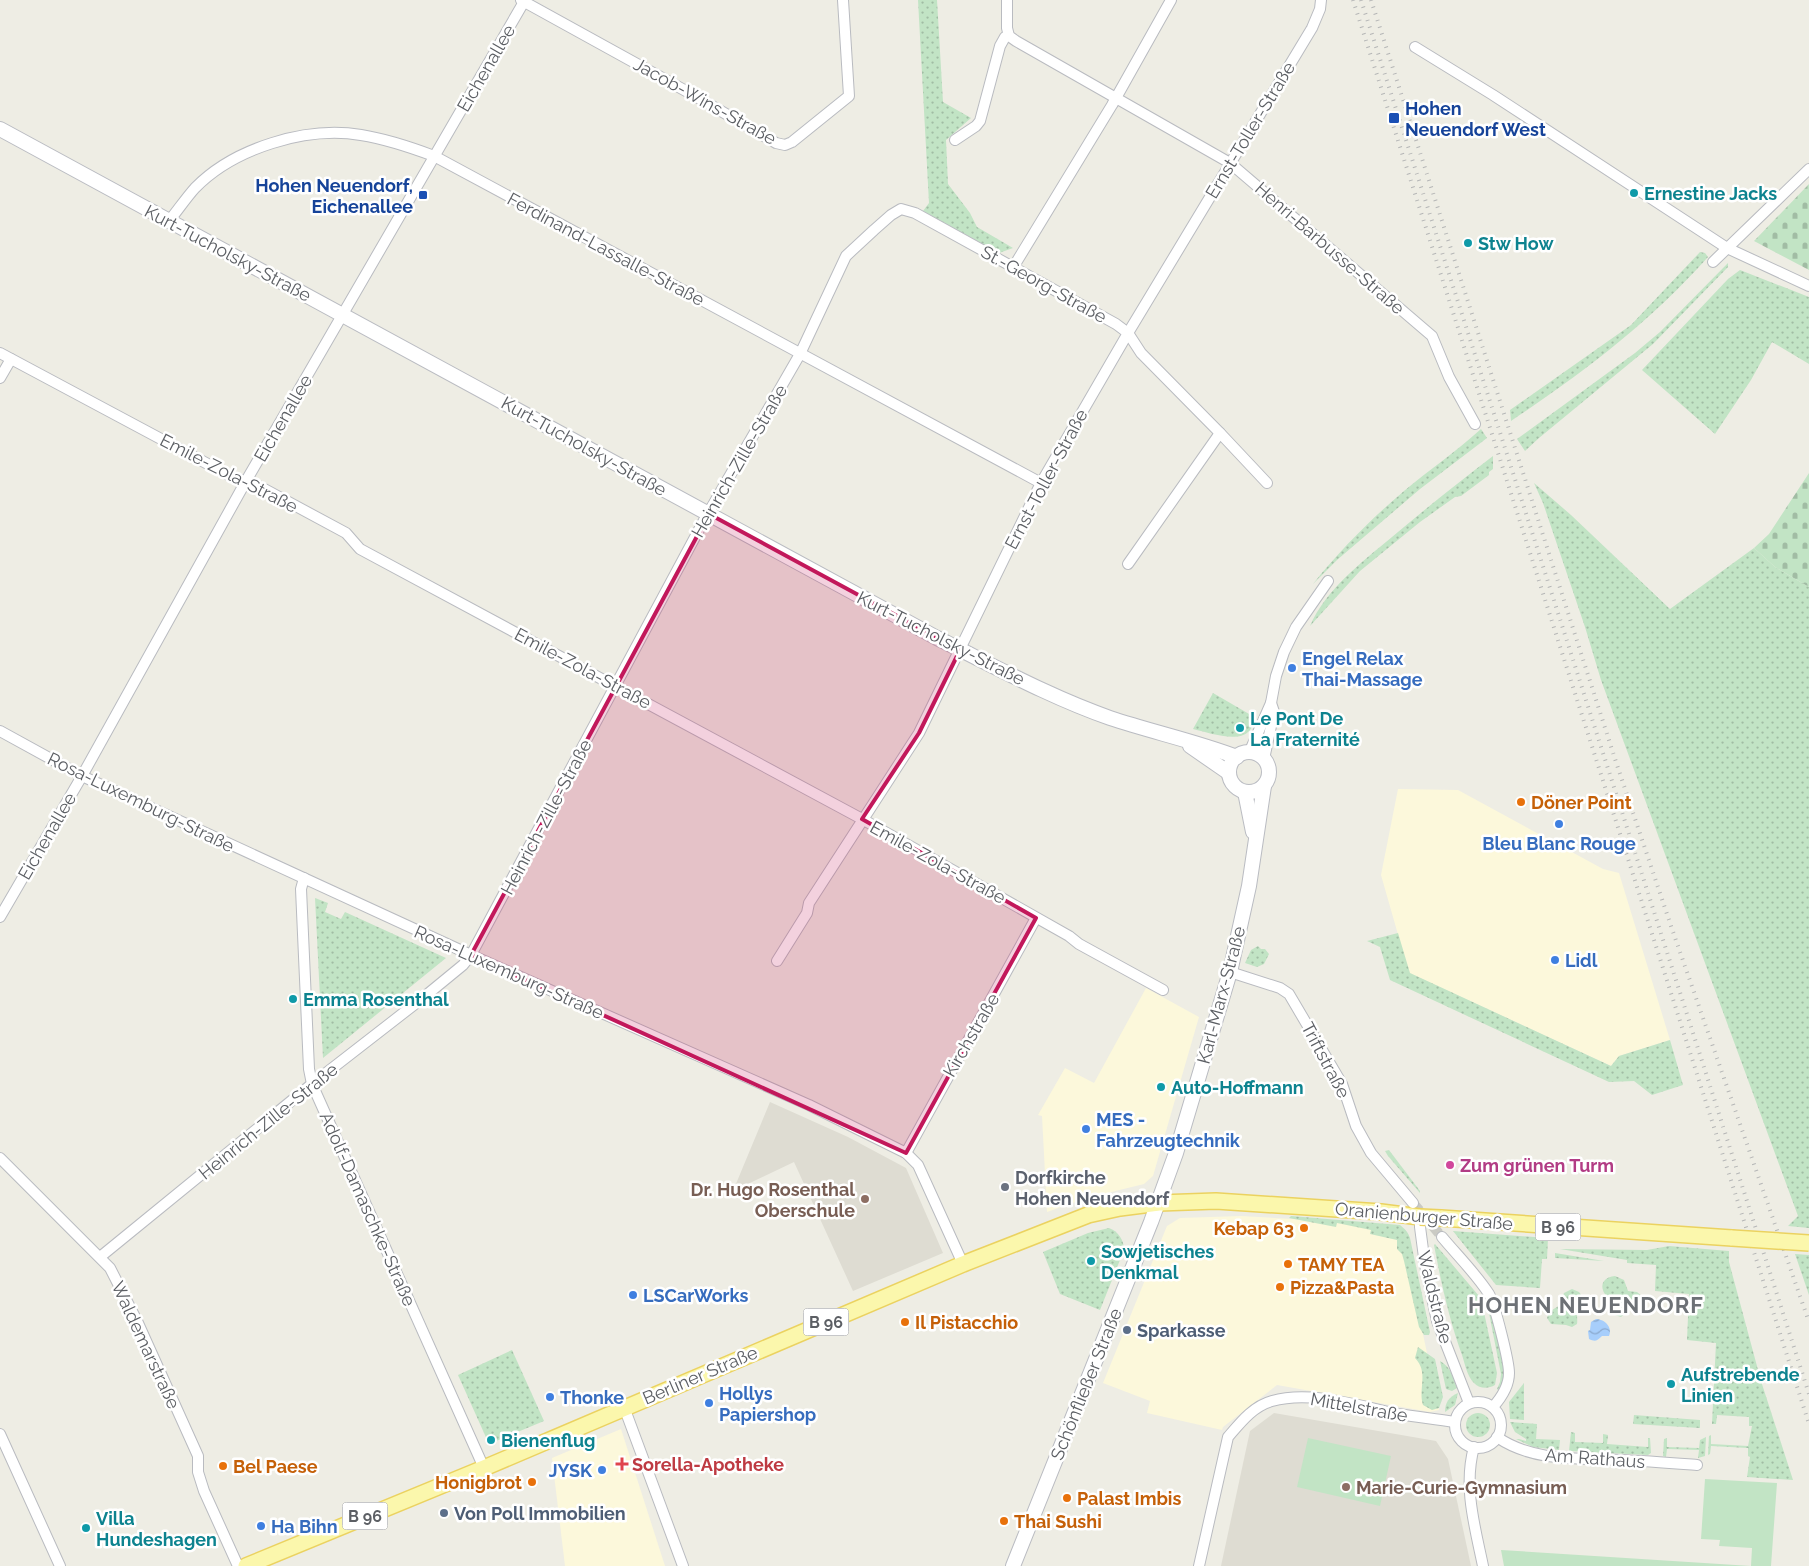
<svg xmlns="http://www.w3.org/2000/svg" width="1809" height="1566" viewBox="0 0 1809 1566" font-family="Raleway,sans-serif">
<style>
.commercial{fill:#fcf8db}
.education{fill:#dedcd2}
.grass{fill:url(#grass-dots)}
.cemetery{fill:url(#cemetery-stones)}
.pitch{fill:#c2e4c5}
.water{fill:url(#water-waves)}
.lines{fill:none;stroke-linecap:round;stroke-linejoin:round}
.street-tunnel{stroke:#cacac4;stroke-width:10;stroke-dasharray:10 5;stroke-linecap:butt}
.street-casing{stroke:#b9bbc0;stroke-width:12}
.secondary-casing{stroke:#babcc2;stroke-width:16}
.primary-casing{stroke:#ebd260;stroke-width:18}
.street{stroke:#fff;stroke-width:10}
.secondary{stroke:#fff;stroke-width:14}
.primary{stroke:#fbf7ac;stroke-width:15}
.rail{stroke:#b5b6b6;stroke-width:4;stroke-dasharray:1 6;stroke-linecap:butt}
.primary-bridge-casing{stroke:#ebd260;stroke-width:18;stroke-linecap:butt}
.primary-bridge{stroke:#fbf7ac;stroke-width:15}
.marked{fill:#c2185b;fill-opacity:0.2;stroke:#c2185b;stroke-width:4;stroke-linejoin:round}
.transit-dot{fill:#1a4fb4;stroke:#fff;stroke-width:2}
.culture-dot{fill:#0f9aa8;stroke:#fff;stroke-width:2}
.shop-dot{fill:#3f7fe0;stroke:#fff;stroke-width:2}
.food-dot{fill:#e8710a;stroke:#fff;stroke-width:2}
.hotel-dot{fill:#d1479c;stroke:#fff;stroke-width:2}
.worship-dot{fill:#6b7280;stroke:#fff;stroke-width:2}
.education-dot{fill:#8d6e63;stroke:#fff;stroke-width:2}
.service-dot{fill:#5c6f8a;stroke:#fff;stroke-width:2}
.health-dot{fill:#e0444e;stroke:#fff;stroke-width:2}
.labels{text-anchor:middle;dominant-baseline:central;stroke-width:5;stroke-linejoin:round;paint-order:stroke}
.shield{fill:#fff;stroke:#8d8f92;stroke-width:1}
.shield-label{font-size:16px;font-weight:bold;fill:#5c5f64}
.street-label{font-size:18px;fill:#5c5f64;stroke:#fff}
.transit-label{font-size:18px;font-weight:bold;fill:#164399;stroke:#fff;text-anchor:start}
.culture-label{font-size:18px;font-weight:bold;fill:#0d838f;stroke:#fff;text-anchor:start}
.shop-label{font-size:18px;font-weight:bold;fill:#366cbe;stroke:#fff;text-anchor:start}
.food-label{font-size:18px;font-weight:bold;fill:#c56008;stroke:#fff;text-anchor:start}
.hotel-label{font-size:18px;font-weight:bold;fill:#b23c85;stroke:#fff;text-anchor:start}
.worship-label{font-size:18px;font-weight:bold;fill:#5b616d;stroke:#fff;text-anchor:start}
.education-label{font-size:18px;font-weight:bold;fill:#785e54;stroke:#fff;text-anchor:end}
.service-label{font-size:18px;font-weight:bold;fill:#4e5e75;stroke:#fff;text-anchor:start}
.health-label{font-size:18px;font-weight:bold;fill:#be3a42;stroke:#fff;text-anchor:start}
.district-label{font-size:22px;font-weight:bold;letter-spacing:1px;fill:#6d7176;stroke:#fff}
</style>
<defs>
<pattern id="grass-dots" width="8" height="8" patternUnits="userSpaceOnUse" patternTransform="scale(1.25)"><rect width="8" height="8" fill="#c2e4c5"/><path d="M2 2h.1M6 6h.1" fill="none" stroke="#a1bca4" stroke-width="1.8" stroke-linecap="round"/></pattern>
<pattern id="cemetery-stones" width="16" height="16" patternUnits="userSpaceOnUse" patternTransform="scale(1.25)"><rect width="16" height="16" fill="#c2e4c5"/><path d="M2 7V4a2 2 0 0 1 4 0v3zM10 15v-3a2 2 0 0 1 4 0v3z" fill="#a1bca4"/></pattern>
<pattern id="water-waves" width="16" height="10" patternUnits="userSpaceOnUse" patternTransform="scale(1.25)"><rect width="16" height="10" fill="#a7cefb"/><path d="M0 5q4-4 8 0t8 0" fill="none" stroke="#8baacf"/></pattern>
</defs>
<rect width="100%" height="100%" fill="#eeede4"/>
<!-- commercial -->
<g class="commercial">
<polygon points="1398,789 1458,790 1603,869 1619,873 1670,1040 1619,1056 1611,1066 1409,973 1381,875"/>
<polygon points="1146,988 1199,1017 1153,1176 1144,1184 1087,1198 1047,1212 1042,1116 1038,1115 1065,1068 1094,1083"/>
<polygon points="1241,1216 1400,1225 1439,1410 1430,1412 1277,1385 1223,1427 1222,1430 1147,1413 1150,1401 1103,1383 1167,1226 1180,1218"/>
<polygon points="621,1429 665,1566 565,1566 552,1458"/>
</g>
<!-- education -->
<g class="education">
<polygon points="770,1102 848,1137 906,1168 943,1253 853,1291 794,1162 733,1191"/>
<polygon points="1274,1413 1436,1441 1448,1459 1471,1566 1221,1566 1250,1431"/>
</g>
<!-- grass -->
<g class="grass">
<polygon points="918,0 937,0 943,102 971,118 946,140 948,184 970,213 977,227 1013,248 999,253 923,211 929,203"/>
<path d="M 1700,252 L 1705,253 L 1708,257 C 1649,323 1584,372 1511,421 L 1510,410 L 1631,325 Z"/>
<polygon points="1728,263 1728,267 1653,344 1539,438 1525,451 1517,439 1635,353 1660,332"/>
<polygon points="1740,270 1809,297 1809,364 1772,342 1751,380 1715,434 1642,370 1728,279"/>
<path d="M 1481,429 L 1487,438 L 1420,489 L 1337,560 L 1313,584 C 1340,550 1371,519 1404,491 C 1429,470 1457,451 1481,429 Z"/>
<path d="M 1493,456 L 1493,469 L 1489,472 L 1489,475 L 1461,496 L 1455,497 L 1420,522 L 1360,571 L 1310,626 C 1326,589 1362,562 1392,537 C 1425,509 1459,482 1493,456 Z"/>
<polygon points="1534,483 1571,515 1670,609 1754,548 1775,567 1809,587 1809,1228 1788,1226 1798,1216 1601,680 1585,627 1543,503"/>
<path d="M 1213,693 L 1256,718 C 1254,722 1252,729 1248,732 C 1237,743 1206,732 1193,729 Z"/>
<polygon points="315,898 328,903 325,912 341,919 345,912 446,958 323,1058"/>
<polygon points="1398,933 1410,973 1611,1066 1619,1056 1670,1040 1683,1085 1652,1095 1634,1081 1609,1082 1390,980 1380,947 1367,941"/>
<polygon points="1258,946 1261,949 1265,949 1269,954 1264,964 1257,967 1245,963 1251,950"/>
<polygon points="1389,1150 1420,1191 1420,1193 1388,1156 1385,1151"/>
<path d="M 1291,1216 L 1400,1225 C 1405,1229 1408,1232 1410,1238 L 1430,1332 L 1429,1335 L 1424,1335 L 1419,1327 L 1404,1261 L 1402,1254 L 1397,1249 L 1397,1240 L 1370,1234 L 1371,1230 L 1337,1223 L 1336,1227 L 1289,1218 Z"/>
<path d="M 1109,1228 C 1118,1231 1124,1240 1124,1250 L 1100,1310 L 1060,1294 L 1043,1252 L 1088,1233 Z"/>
<polygon points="1453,1231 1548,1238 1547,1259 1542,1259 1540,1288 1496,1285"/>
<path d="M 1435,1244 L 1479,1296 L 1482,1303 L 1497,1373 L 1495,1385 C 1488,1389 1480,1389 1474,1383 C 1467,1376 1465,1364 1462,1355 C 1449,1319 1441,1282 1434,1245 Z"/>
<polygon points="1669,1246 1729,1251 1729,1262 1761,1381 1793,1480 1747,1477 1750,1457 1748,1456 1748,1448 1711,1446 1710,1454 1708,1455 1709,1436 1711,1435 1711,1444 1748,1446 1752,1426 1749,1426 1749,1417 1717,1415 1716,1424 1712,1424 1716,1343 1687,1340 1689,1294 1655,1291 1656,1265 1627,1263 1627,1260 1560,1249 1647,1250"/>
<polygon points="1555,1253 1604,1261 1555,1258"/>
<polygon points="1795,1254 1809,1255 1809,1295"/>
<path d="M 1615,1276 L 1624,1280 L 1628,1291 L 1637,1292 L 1643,1297 C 1644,1310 1636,1308 1628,1310 L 1621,1317 L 1615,1315 L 1613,1313 L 1613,1301 C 1600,1294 1597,1278 1615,1276 Z"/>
<path d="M 1572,1289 L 1579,1292 C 1586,1301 1581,1303 1578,1311 C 1576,1316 1578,1320 1577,1324 L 1572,1327 L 1566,1325 L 1551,1324 L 1547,1318 L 1549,1312 L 1560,1305 L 1564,1293 Z"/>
<path d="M 1487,1303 L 1490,1307 L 1504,1368 C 1505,1376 1505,1383 1498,1390 L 1497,1389 L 1500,1382 L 1501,1374 Z"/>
<path d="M 1418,1347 L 1435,1359 L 1443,1397 L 1439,1408 L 1432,1410 L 1423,1405 C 1418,1389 1429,1372 1415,1358 Z"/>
<polygon points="512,1350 544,1421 489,1444 458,1375"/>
<path d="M 1440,1361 C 1451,1367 1453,1377 1457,1388 L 1452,1391 L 1446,1389 Z"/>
<polygon points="1524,1383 1524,1420 1510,1419 1509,1402"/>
<path d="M 1458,1393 L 1455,1405 L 1445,1412 C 1445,1402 1449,1397 1458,1393 Z"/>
<circle cx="1478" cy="1425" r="12"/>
<polygon points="1634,1415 1700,1420 1700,1428 1633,1424"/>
<polygon points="1510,1422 1537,1424 1536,1439 1560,1440 1559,1450 1533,1447 1516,1439 1519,1439 1526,1441 1526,1439 1515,1432"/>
<polygon points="1571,1432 1575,1433 1575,1442 1603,1443 1603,1434 1608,1435 1607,1444 1648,1447 1648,1438 1650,1438 1651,1453 1648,1455 1569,1451"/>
<polygon points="1706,1437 1705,1456 1698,1458 1699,1450 1667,1449 1666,1457 1663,1456 1664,1439 1667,1438 1667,1447 1699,1448 1700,1440"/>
</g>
<!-- cemetery -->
<g class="cemetery">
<polygon points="1809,184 1809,270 1754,241"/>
<polygon points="1809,473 1809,587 1775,567 1754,548 1769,534"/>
</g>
<!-- pitch -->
<g class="pitch">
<polygon points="1308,1438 1391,1456 1380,1506 1297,1487"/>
<polygon points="1705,1479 1777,1483 1771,1566 1504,1566 1501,1550 1751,1566 1752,1548 1719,1546 1720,1540 1701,1539"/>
</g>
<!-- water -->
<path class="water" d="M 1596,1319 C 1605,1319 1613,1328 1609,1336 L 1602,1336 C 1597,1341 1595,1342 1589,1339 L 1588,1331 L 1590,1330 L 1591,1322 Z"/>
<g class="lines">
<!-- street-tunnel -->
<polyline class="street-tunnel" points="1413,1203 1442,1237"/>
<!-- street casing -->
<g class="street-casing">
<g id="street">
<polyline points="521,0 695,96 776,143 785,145 792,142 849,96 843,0"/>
<polyline points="1007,0 1007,28 1009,36 1016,41 1230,163 1432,336 1449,377 1475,424"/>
<polyline points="1415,47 1493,95 1727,248 1809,286"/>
<polyline points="955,140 976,126 980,121 1000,46 1005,37 1009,36"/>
<path d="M 169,221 C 178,210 186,198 195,188 C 234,148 306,126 361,135 C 386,139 410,147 434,156 L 1041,483"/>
<polyline points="1713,262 1809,169"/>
<polyline points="1014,266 1112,105 1171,0"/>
<polyline points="0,353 234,478 255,484 346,533 360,549 862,819 1069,936 1079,944 1163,990"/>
<polyline points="0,378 11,359"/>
<polyline points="1128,564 1220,433"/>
<polyline points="0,731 82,776 471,955 809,1105 906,1153 918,1165 963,1264"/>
<polyline points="1249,753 1271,703 1276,676 1284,652 1296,627 1328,581"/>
<polyline points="1264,759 1274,712 1271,703"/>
<polyline points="304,878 301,889 309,1069 312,1084 484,1468"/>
<polyline points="0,917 82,776 246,481 525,0"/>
<polyline points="777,961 807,913 809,903 919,733 1041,483 1128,333 1312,28 1320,9 1321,0"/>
<polyline points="1230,972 1280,988 1289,994 1342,1084 1356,1126 1371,1153 1413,1203"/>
<polyline points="906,1153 1036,918"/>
<polyline points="0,1158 110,1268 138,1323 198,1456 198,1472 204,1491 238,1566"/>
<polyline points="1420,1217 1420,1227 1425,1265 1437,1321 1469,1403"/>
<path d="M 1442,1237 C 1457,1255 1477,1275 1489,1294 C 1495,1305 1509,1361 1509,1373 C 1509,1386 1501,1398 1493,1407"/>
<polyline points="100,1257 312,1084 424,997 463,965 471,955 702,524 800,354 846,256 874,230 891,215 901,209 915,213 1116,324 1128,333 1141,353 1220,433 1267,483"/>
<circle cx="1478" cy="1425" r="23"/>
<polyline points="624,1407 683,1566"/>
<polyline points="0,1434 60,1566"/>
<path d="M 1497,1437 C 1533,1462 1578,1458 1620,1460 C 1646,1461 1671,1463 1697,1465"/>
<path d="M 1474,1447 C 1463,1487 1475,1527 1483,1566"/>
<path d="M 1199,1566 L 1228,1437 C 1240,1423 1253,1406 1272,1401 C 1311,1390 1359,1406 1398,1414 C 1417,1417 1436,1419 1455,1422"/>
</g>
</g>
<!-- secondary casing -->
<g class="secondary-casing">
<g id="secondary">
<path d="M 0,129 L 937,638 C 994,666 1050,697 1110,718 C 1152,732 1195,741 1237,757"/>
<polyline points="1190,746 1229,773"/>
<circle cx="1249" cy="772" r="20"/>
<polyline points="1245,792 1253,832"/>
<polyline points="1013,1566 1151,1222 1176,1153 1230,972 1249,886 1264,786"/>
</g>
</g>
<!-- primary casing -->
<g class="primary-casing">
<g id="primary">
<polyline points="1441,1218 1732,1238"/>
<polyline points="246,1566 484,1468 963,1264 1088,1215 1120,1208 1159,1203 1216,1201 1381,1212 1420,1217"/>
</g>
</g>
<!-- street -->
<use href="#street" class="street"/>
<!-- secondary -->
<use href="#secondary" class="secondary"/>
<!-- primary -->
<use href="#primary" class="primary"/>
<!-- rail -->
<g class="rail">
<polyline points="1353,0 1809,1424"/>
<polyline points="1361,0 1809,1394"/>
<polyline points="1371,0 1616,762 1672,929 1809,1322"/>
</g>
<!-- primary-bridge casing -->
<g class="primary-bridge-casing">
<g id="primary-bridge">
<polyline points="1420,1217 1441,1218"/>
<polyline points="1732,1238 1809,1243"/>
</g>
</g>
<!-- primary-bridge -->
<use href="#primary-bridge" class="primary-bridge"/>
</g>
<!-- marked area -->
<path class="marked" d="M 709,514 L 960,650 L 919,733 L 862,819 L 1036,918 L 906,1153 L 471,955 Z"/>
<!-- markers -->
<g class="transit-dot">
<rect x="1388" y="112" width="12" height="12" rx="2.5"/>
<rect x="418" y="190" width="10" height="10" rx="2.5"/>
</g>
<g class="culture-dot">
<circle cx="1634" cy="193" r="5"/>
<circle cx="1468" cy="243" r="5"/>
<circle cx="1240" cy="728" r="5"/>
<circle cx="293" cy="999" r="5"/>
<circle cx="1161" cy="1087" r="5"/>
<circle cx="1091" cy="1261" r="5"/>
<circle cx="1671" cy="1384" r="5"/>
<circle cx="491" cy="1440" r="5"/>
<circle cx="86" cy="1528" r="5"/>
</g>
<g class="shop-dot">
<circle cx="1292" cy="668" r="5"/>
<circle cx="1559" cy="824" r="5"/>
<circle cx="1555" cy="960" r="5"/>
<circle cx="1086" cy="1129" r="5"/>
<circle cx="633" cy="1295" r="5"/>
<circle cx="550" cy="1397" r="5"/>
<circle cx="709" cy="1403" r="5"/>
<circle cx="602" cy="1470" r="5"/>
<circle cx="261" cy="1526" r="5"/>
</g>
<g class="food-dot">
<circle cx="1521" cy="802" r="5"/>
<circle cx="1304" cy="1228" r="5"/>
<circle cx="1288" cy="1264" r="5"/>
<circle cx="1280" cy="1287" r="5"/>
<circle cx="905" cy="1322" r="5"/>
<circle cx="223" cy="1466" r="5"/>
<circle cx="532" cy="1482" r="5"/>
<circle cx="1067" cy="1498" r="5"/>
<circle cx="1004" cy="1521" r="5"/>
</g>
<circle class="hotel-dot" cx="1450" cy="1165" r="5"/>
<circle class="worship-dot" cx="1005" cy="1187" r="5"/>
<g class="education-dot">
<circle cx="865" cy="1199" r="5"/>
<circle cx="1346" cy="1487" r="5"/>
</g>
<g class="service-dot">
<circle cx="1127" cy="1330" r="5"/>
<circle cx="444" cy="1513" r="5"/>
</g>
<path class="health-dot" d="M619.5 1456.5h5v5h5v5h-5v5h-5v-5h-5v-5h5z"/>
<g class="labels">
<!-- shield labels -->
<g class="shield">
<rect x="1535.5" y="1213.5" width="45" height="27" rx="4"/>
<rect x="803.5" y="1308.5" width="45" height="27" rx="4"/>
<rect x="342.5" y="1502.5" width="45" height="27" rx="4"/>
</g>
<g class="shield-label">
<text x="1558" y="1227">B 96</text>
<text x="826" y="1322">B 96</text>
<text x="365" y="1516">B 96</text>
</g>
<!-- street labels -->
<g class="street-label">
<text transform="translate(486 68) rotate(-60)">Eichenallee</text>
<text transform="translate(705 101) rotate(29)">Jacob-Wins-Straße</text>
<text transform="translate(1250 130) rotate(-59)">Ernst-Toller-Straße</text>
<text transform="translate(1330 248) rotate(41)">Henri-Barbusse-Straße</text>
<text transform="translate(606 249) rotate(28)">Ferdinand-Lassalle-Straße</text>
<text transform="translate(228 253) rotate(28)">Kurt-Tucholsky-Straße</text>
<text transform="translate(1044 284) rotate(29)">St.-Georg-Straße</text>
<text transform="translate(283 418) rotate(-60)">Eichenallee</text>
<text transform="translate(584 446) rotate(29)">Kurt-Tucholsky-Straße</text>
<text transform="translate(739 461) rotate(-60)">Heinrich-Zille-Straße</text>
<text transform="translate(229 473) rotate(27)">Emile-Zola-Straße</text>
<text transform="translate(1046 479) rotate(-62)">Ernst-Toller-Straße</text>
<text transform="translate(941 638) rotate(27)">Kurt-Tucholsky-Straße</text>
<text transform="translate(583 668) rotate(28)">Emile-Zola-Straße</text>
<text transform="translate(141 802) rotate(26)">Rosa-Luxemburg-Straße</text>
<text transform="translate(546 817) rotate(-62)">Heinrich-Zille-Straße</text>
<text transform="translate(47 836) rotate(-60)">Eichenallee</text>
<text transform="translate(938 862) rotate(29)">Emile-Zola-Straße</text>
<text transform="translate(509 972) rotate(24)">Rosa-Luxemburg-Straße</text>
<text transform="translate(1221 995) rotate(-75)">Karl-Marx-Straße</text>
<text transform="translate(971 1035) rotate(-60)">Kirchstraße</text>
<text transform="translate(1326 1060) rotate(62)">Triftstraße</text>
<text transform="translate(268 1121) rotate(-39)">Heinrich-Zille-Straße</text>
<text transform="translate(368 1209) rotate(66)">Adolf-Damaschke-Straße</text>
<text transform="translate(1424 1216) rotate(5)">Oranienburger Straße</text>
<text transform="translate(1435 1297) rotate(76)">Waldstraße</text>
<text transform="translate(146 1345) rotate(65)">Waldemarstraße</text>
<text transform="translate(700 1375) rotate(-23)">Berliner Straße</text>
<text transform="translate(1086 1384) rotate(-68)">Schönfließer Straße</text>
<text transform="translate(1359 1407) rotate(10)">Mittelstraße</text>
<text transform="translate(1595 1458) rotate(4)">Am Rathaus</text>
</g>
<!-- transit labels -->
<g class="transit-label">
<text x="1405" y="108">Hohen<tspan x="1405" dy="21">Neuendorf West</tspan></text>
<text x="413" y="185" text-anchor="end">Hohen Neuendorf,<tspan x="413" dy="21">Eichenallee</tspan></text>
</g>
<!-- culture labels -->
<g class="culture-label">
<text x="1644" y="193">Ernestine Jacks</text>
<text x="1478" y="243">Stw How</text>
<text x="1250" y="718">Le Pont De<tspan x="1250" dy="21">La Fraternité</tspan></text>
<text x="303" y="999">Emma Rosenthal</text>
<text x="1171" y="1087">Auto-Hoffmann</text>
<text x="1101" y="1251">Sowjetisches<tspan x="1101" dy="21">Denkmal</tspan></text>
<text x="1681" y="1374">Aufstrebende<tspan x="1681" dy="21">Linien</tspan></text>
<text x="501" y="1440">Bienenflug</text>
<text x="96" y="1518">Villa<tspan x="96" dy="21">Hundeshagen</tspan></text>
</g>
<!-- shop labels -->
<g class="shop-label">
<text x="1302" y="658">Engel Relax<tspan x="1302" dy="21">Thai-Massage</tspan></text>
<text x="1559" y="843" text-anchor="middle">Bleu Blanc Rouge</text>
<text x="1565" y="960">Lidl</text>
<text x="1096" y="1119">MES -<tspan x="1096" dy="21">Fahrzeugtechnik</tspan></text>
<text x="643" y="1295">LSCarWorks</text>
<text x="719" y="1393">Hollys<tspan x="719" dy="21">Papiershop</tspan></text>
<text x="560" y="1397">Thonke</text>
<text x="592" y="1470" text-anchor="end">JYSK</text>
<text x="271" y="1526">Ha Bihn</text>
</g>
<!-- food labels -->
<g class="food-label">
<text x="1531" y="802">Döner Point</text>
<text x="1294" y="1228" text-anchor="end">Kebap 63</text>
<text x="1298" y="1264">TAMY TEA</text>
<text x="1290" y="1287">Pizza&amp;Pasta</text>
<text x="915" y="1322">Il Pistacchio</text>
<text x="233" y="1466">Bel Paese</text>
<text x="522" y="1482" text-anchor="end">Honigbrot</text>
<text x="1077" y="1498">Palast Imbis</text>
<text x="1014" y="1521">Thai Sushi</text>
</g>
<!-- hotel labels -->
<g class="hotel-label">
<text x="1460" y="1165">Zum grünen Turm</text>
</g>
<!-- worship labels -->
<g class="worship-label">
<text x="1015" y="1177">Dorfkirche<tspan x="1015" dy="21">Hohen Neuendorf</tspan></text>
</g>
<!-- education labels -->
<g class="education-label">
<text x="855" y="1189">Dr. Hugo Rosenthal<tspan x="855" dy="21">Oberschule</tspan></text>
<text x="1356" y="1487" text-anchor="start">Marie-Curie-Gymnasium</text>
</g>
<!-- service labels -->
<g class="service-label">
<text x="1137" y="1330">Sparkasse</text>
<text x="454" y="1513">Von Poll Immobilien</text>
</g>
<!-- health labels -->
<g class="health-label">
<text x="632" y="1464">Sorella-Apotheke</text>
</g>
<!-- district labels -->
<g class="district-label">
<text x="1586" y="1305">HOHEN NEUENDORF</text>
</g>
</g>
</svg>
